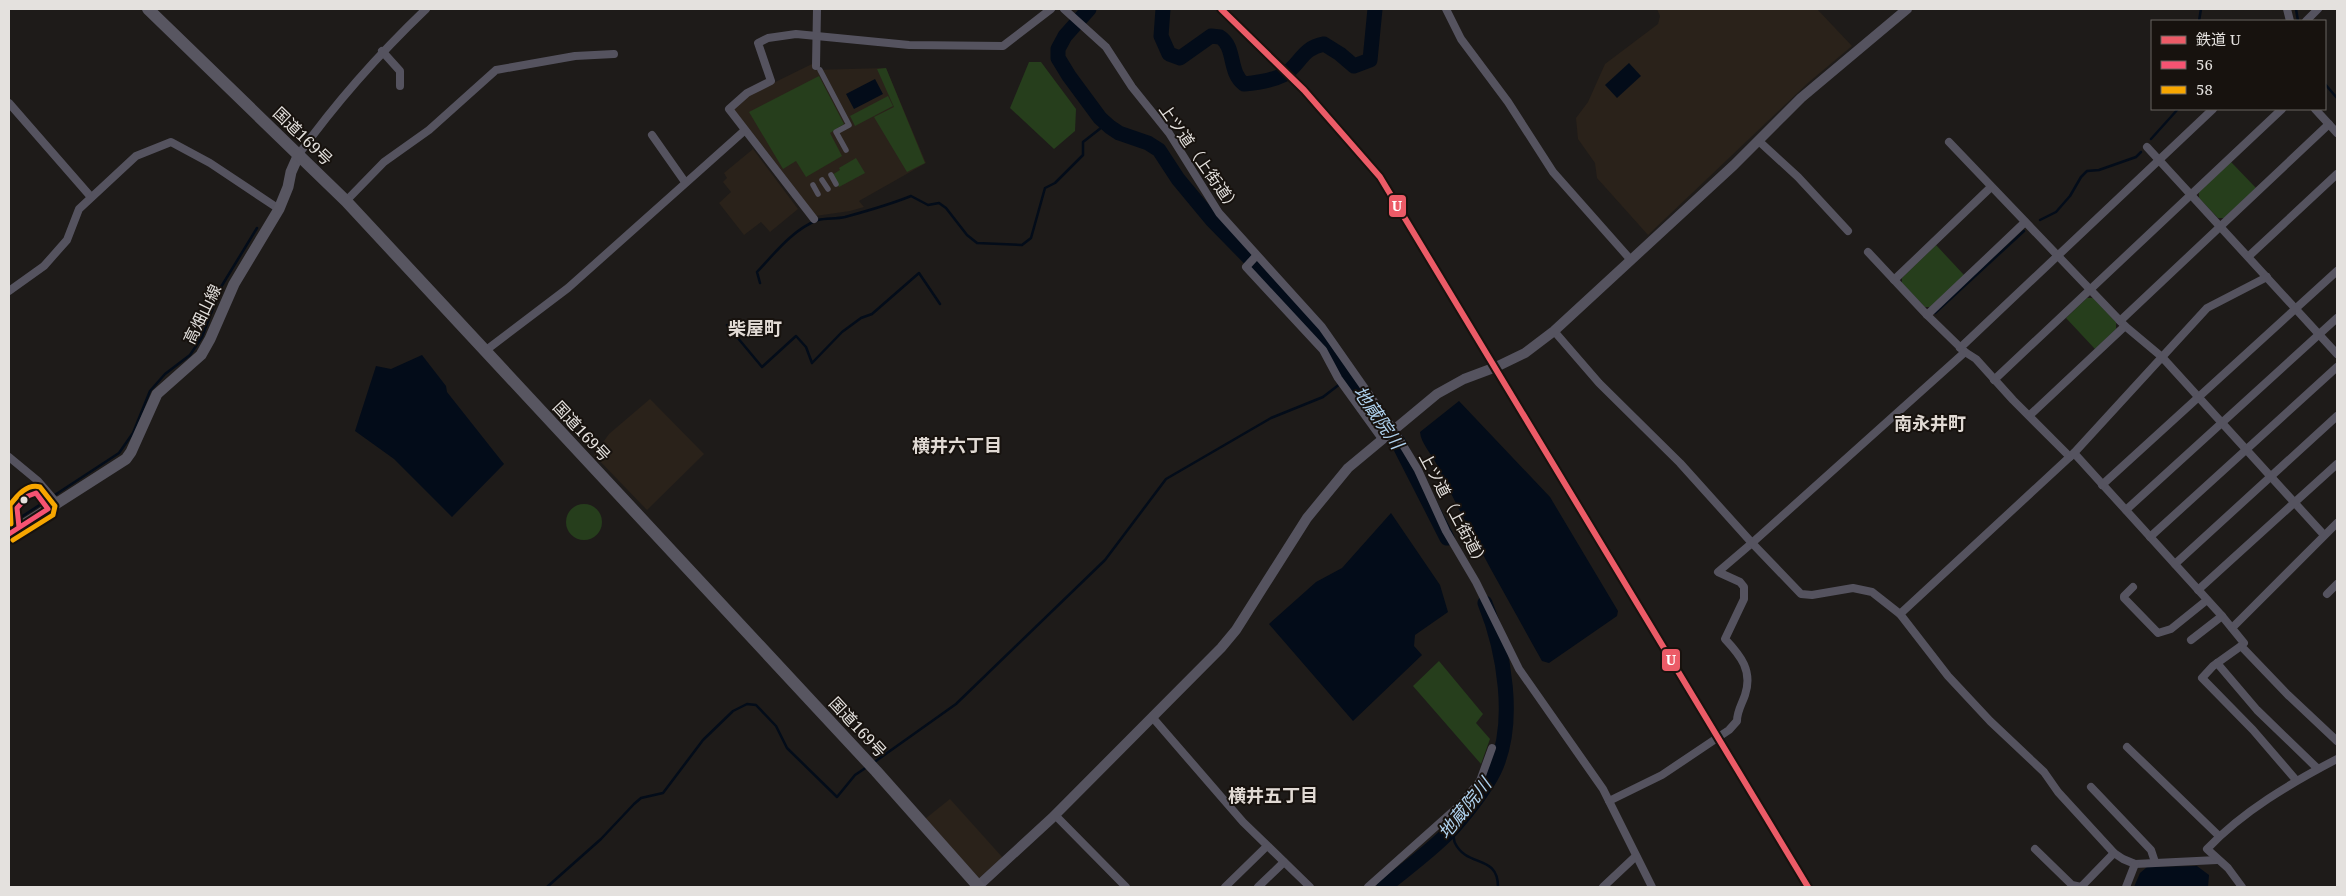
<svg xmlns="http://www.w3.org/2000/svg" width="2346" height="896" viewBox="0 0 2346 896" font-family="'Noto Serif','Noto Sans JP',serif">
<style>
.built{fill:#2a221a}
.green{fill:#263e1c}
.water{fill:#030c19}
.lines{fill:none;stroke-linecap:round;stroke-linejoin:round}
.stream{stroke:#030c19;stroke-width:2.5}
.river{stroke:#030c19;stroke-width:15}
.pedestrian{stroke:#55535f;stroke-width:5.5}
.minor{stroke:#55535f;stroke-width:8}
.tertiary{stroke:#55535f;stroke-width:10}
.secondary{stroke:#585661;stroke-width:11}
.trunk{stroke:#585661;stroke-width:12}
.bus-1-casing{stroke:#17120e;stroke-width:9}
.bus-2-casing{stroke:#17120e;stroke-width:9}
.bus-1{stroke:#f65372;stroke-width:5}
.bus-2{stroke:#f7a600;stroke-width:5}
.rail-1-casing{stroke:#17120e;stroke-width:10}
.rail-1{stroke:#ec5b67;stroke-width:6}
.bus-dot{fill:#e4e1de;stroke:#17120e;stroke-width:2}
.labels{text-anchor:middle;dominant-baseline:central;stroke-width:4;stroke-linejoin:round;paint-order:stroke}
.street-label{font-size:16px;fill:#e4e1de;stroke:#17120e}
.neighbourhood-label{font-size:18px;font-weight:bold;fill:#e1dad4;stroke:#17120e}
.water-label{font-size:18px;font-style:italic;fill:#afd2ef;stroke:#17120e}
.line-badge{stroke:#17120e;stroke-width:2}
.badge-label{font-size:14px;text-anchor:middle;font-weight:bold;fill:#fff}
</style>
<rect width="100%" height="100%" fill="#1e1b19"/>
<!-- built -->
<g class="built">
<polygon points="1657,9 1817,9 1852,46 1809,82 1648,235 1597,178 1595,163 1578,139 1576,118 1588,102 1605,64 1658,24 1660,16"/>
<polygon points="812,64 813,70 886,68 926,163 859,201 864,207 850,211 815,216 734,111 734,106 747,96"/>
<polygon points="753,149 798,209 770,232 761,222 744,235 719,203 731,192 723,182 727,178 724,173"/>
<polygon points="650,399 704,454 647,510 594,455 609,434"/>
<polygon points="950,799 1003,858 979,878 925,819"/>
</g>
<!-- green -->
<g class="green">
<polygon points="1029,62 1041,62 1076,109 1075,131 1054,149 1010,108"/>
<polygon points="886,68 925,163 907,172 874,117 894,107 877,69"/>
<polygon points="819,76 844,124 830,133 842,156 806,177 796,161 783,169 749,112"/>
<polygon points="888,96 893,106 855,126 850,116"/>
<polygon points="856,158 865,173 839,187 832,175 840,170 839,168"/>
<polygon points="2231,162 2256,188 2224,218 2218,218 2199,198 2199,192"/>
<polygon points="1936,245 1964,275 1930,307 1925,307 1902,283 1902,278"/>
<polygon points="2087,298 2093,298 2116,322 2116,329 2095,349 2066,318"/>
<circle cx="584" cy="522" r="18"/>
<polygon points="1439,661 1483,714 1476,723 1490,739 1481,764 1413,686"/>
</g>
<!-- water -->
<g class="water">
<polygon points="1629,63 1641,76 1617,98 1605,85"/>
<polygon points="875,79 883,94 854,109 846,94"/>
<polygon points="422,355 446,386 447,392 504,464 452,517 394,459 355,431 376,366 391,369"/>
<path d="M 1459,401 L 1550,497 L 1618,611 L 1617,616 L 1549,663 L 1542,661 C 1506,596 1469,532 1437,465 C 1432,454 1421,444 1420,432 Z"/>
<polygon points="1391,513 1440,585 1448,612 1415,635 1414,646 1422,655 1353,721 1269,624 1316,582 1342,568"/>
<polygon points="2197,866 2209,875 2208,887 2134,887 2140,873 2147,867"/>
</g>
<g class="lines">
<!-- stream -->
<g class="stream">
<polyline points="2296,9 2298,21"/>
<polyline points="2199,21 2201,9"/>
<polyline points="2325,84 2337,98"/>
<polyline points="2151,139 2178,109"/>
<polyline points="2040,220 2056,212 2070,196 2081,177 2087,171 2099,170 2136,157 2141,152"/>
<path d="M 760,283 L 757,272 C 774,254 793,229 818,220 C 826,218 836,219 845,217 C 867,211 889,205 911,196 L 928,205 L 939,203 L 946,208 L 967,235 L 977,243 L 1022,245 L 1031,238 L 1045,188 L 1055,183 L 1083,155 L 1083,142 L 1106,124"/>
<polyline points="1935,313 2024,231"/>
<polyline points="727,325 762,367 796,336 806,347 812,363 842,332 861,318 872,314 919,273 940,304"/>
<polyline points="9,525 119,453 133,433 150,391 165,374 190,355 202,337 221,287 257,228"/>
<polyline points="873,763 956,704 1105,560 1166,479 1271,418 1323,397 1349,377"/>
<path d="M 1453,828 C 1454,832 1453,839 1455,843 C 1467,868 1498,854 1498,887"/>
<polyline points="547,887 601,839 634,804 641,798 663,793 703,740 733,711 747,704 756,705 776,726 787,748 837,797 855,775 867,767"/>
</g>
<!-- river -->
<g class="river">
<polyline points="1089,9 1065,36 1058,49 1058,58 1069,76 1100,118 1110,127 1119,133 1148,143 1159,150 1178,179 1212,220 1311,321 1383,426 1398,442 1447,538"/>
<path d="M 1163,9 L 1161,36 L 1169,54 L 1180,58 L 1211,36 L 1220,37 C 1236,47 1228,72 1244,84 C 1255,83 1273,80 1283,75 C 1300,66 1301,48 1324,44 L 1340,54 L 1354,66 L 1370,60 L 1375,9"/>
<path d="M 1384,887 C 1407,868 1434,849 1454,827 C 1468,811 1484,791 1494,771 C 1517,723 1504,650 1485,603"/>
</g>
<!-- pedestrian -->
<g class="pedestrian">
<polyline points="820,70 849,125 836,132 846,150"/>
<polyline points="831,175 836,184"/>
<polyline points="822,180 828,189"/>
<polyline points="813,185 818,194"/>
</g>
<!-- minor -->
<g class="minor">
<polyline points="1064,9 1106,47 1132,87 1169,133 1219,213 1322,327 1394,430 1418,470 1446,531 1476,582 1519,669 1603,789 1652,887"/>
<polyline points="1446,9 1461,39 1508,102 1553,172 1630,259"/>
<polyline points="2287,9 2290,21"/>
<polyline points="2306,21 2318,9"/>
<polyline points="382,51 400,71 400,86"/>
<polyline points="816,66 817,9"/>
<polyline points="9,103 91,197"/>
<polyline points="2315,109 2337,133"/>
<polyline points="652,135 685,182"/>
<polyline points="1949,142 2125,326 2162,357 2324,535"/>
<polyline points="1762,144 1798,177 1848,231"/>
<polyline points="2147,147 2337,354"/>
<path d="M 299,154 C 337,101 379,54 426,9"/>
<polyline points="346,201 384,162 429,130 496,70 575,56 614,54"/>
<polyline points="814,219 729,109 747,93 771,81 758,43 768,38 796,34 909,45 1003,46 1051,9"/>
<polyline points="1868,252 1927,315 1965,352 1976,359 2013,400 2070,457"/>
<polyline points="1256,256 1246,267 1323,350 1338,378 1382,439"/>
<polyline points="2249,256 2337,174"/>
<polyline points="1894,280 1991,187"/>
<polyline points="9,291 44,266 67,240 79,209 136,156 171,142 210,163 279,209"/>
<polyline points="1927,315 2025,222"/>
<polyline points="2120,321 2329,124"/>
<path d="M 1554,331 L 1599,383 L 1680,463 L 1752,543 L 1718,572 L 1740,582 L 1744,587 L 1744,599 L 1725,639 C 1741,656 1753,671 1745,695 C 1742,704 1737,711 1737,721 L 1729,730 L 1662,775 L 1609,801"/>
<polyline points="1960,348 2213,109"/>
<polyline points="485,351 568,288 744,131"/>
<polyline points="1965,352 1752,543 1801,594 1812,595 1853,588 1872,592 1900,614 1948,676 1990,721 2044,772 2058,792 2114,853 2123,859 2135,864 2217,860"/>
<polyline points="1994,380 2282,109"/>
<polyline points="2030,415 2125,326"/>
<polyline points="2074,453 2222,616 2244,643 2241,646 2288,695 2337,741"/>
<polyline points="9,457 38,481 57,503"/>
<polyline points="2102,485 2337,271"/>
<polyline points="2126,510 2337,318"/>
<polyline points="2150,537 2337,367"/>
<polyline points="2175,564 2337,416"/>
<polyline points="2133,587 2124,596 2124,598 2158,633 2171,629 2207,600"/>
<polyline points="2198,590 2337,464"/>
<polyline points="2327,594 2337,584"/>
<polyline points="1900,614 2074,453 2207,308 2267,277"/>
<polyline points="2232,628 2337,523"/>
<polyline points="2191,640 2222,616"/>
<polyline points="2241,646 2213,666 2202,678 2253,730 2296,780"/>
<polyline points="2217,663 2257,710 2317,768"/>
<polyline points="1153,718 1243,822 1310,887"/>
<polyline points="2127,747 2219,836"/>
<polyline points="2091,787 2151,850 2155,862"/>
<polyline points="1055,815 1126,887"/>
<polyline points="2035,849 2072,885 2081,887 2114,853"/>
<polyline points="1225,887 1267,846"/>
<polyline points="1258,887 1284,862"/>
<polyline points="1368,887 1460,805 1480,781 1492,748"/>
<polyline points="1603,887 1636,856"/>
<polyline points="2126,887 2135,864"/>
<path d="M 2242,887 L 2228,868 L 2207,849 C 2243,811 2291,783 2337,759"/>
</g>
<!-- tertiary -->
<polyline class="tertiary" points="977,887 1052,818 1221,648 1236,630 1307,518 1348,468 1437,394 1464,379 1496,367 1525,353 1554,331 1734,165 1801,98 1907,9"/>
<!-- secondary -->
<polyline class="secondary" points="9,534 126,459 131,452 157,394 201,355 210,339 234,284 279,209 288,187 291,172 299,154"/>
<!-- trunk -->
<polyline class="trunk" points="148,9 346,201 876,771 979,887"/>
<!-- bus-1 casing -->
<g class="bus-1-casing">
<polyline id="bus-1" points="9,534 48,509 36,493 28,496 17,508 19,527"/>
</g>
<!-- bus-2 casing -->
<g class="bus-2-casing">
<path id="bus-2" d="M 11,524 L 10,505 C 17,496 27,483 40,487 L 55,506 L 53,515 L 13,540"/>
</g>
<!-- bus-1 -->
<use href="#bus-1" class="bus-1"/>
<!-- bus-2 -->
<use href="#bus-2" class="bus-2"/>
<!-- rail-1 casing -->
<g class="rail-1-casing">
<polyline id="rail-1" points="1221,9 1304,90 1380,177 1808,887"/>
</g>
<!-- rail-1 -->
<use href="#rail-1" class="rail-1"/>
</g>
<!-- markers -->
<circle class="bus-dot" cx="24" cy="500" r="4.5"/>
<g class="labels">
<!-- street labels -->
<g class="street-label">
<text transform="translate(303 136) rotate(44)">国道169号</text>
<text transform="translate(1200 158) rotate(55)">上ツ道（上街道）</text>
<text transform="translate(202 314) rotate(-64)">高畑山線</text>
<text transform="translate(582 431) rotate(47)">国道169号</text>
<text transform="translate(1454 510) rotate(62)">上ツ道（上街道）</text>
<text transform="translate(858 727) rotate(47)">国道169号</text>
</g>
<!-- neighbourhood labels -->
<g class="neighbourhood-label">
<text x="755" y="328">柴屋町</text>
<text x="1930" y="423">南永井町</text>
<text x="957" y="445">横井六丁目</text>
<text x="1273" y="795">横井五丁目</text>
</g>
<!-- water labels -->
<g class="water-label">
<text transform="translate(1379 417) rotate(55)">地蔵院川</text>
<text transform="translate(1464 808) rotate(-51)">地蔵院川</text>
</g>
</g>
<g class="line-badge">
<rect x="1388" y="194" width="19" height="24" rx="5" fill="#ec5b67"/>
<rect x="1661" y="648" width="20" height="24" rx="5" fill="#ec5b67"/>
</g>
<g class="badge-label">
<text x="1397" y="211">U</text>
<text x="1671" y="665">U</text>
</g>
<!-- border -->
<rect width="2346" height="896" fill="none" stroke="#e4e1de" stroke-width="20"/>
<!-- legend -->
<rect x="2151" y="20" width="175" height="90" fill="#17120e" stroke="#696561"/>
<rect x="2161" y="36" width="25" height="8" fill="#ec5b67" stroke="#696561"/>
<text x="2196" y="45" font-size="15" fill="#e4e1de">鉄道 U</text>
<rect x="2161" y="61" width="25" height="8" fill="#f65372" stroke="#696561"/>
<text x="2196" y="70" font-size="15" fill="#e4e1de">56</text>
<rect x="2161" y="86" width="25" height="8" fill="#f7a600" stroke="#696561"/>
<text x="2196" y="95" font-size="15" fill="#e4e1de">58</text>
</svg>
